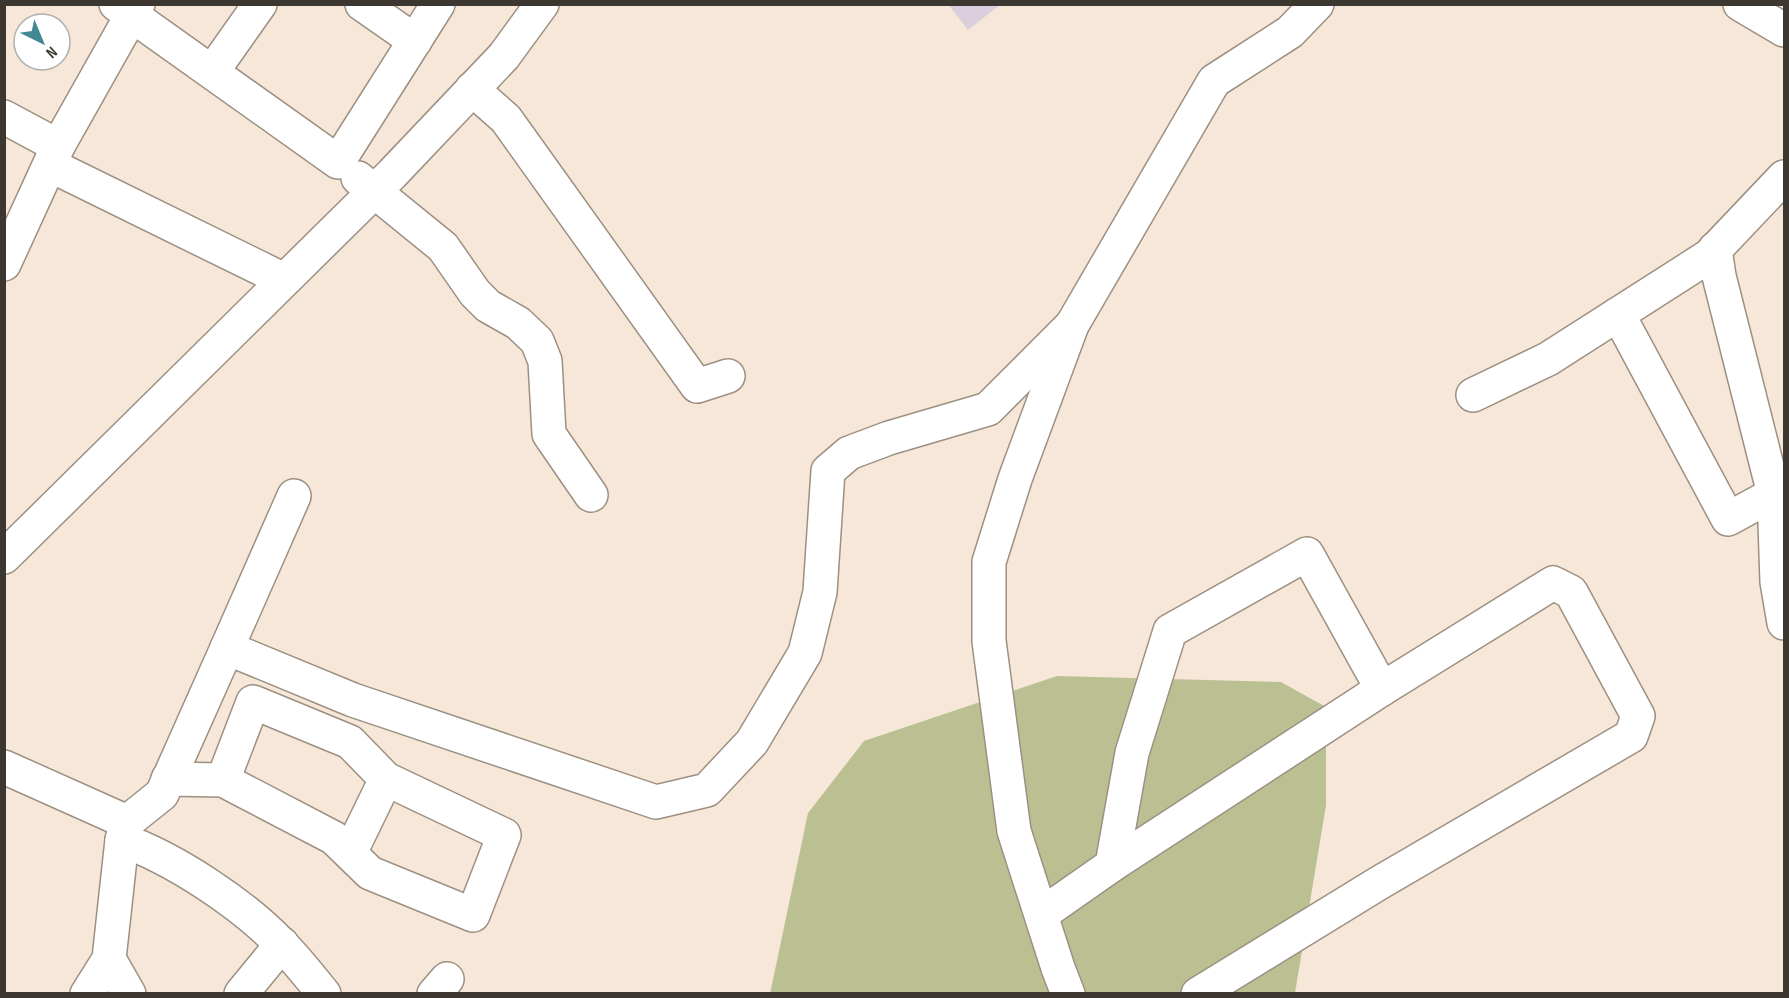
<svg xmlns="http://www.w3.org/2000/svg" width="1789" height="998" viewBox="0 0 1789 998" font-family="'Sofia Sans Condensed',sans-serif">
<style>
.green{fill:#bbc093}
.building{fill:#dbcedd}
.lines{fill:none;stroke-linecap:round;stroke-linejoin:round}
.minor-casing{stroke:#9d9082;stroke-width:36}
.highway-casing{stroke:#9d9082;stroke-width:36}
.minor{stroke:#fff;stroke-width:33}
.highway{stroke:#fff;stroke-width:33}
</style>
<rect width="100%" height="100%" fill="#f6e7d8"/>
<!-- green -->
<polygon class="green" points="1057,676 1281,682 1326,707 1326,805 1295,993 770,994 808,813 864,741"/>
<!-- building -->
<polygon class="building" points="948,4 1001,4 968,30"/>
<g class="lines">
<!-- minor casing -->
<g class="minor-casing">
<g id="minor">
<polyline points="116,4 338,162 438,4"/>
<polyline points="362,4 415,41"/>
<polyline points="212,72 260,4"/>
<polyline points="472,89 506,119 697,386 728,376"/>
<polyline points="4,117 58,146"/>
<polyline points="50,165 284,280"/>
<polyline points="358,178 443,247 475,293 488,306 518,323 537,341 545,361 549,434 591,495"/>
<polyline points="4,264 58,146 138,4"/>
<polyline points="1618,314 1728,519 1774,494 1719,276 1715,249"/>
<polyline points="1473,395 1548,359 1709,256 1784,177"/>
<polyline points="1774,494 1777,582 1784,623"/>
<polyline points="4,557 392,174 504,56 542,4"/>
<polyline points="227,648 294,496"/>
<polyline points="4,767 127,822"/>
<polyline points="168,779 223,780 334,838 370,873 473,915 504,835 386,779 350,742 253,702 223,780"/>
<path d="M 122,840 C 175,859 243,904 282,945 C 297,960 310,977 324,994"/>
<polyline points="350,853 386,779"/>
<polyline points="1112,865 1382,689"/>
<polyline points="1042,914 1112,865 1132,753 1170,631 1307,554 1382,689 1553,583 1571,592 1638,716 1631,736 1379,883 1198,994"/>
<polyline points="109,959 129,994"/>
<polyline points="87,994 109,959 122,840 127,822 162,794 227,648 353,700 656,802 707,790 752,742 805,653 820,592 828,471 849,453 889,438 988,409 1072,325"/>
<polyline points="241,994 282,944"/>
<polyline points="434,994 447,979"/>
<polyline points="1068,994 1058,968 1014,831 989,641 989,562 1015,479 1072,325 1214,81 1290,32 1317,4"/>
</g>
</g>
<!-- highway casing -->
<g class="highway-casing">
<polyline id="highway" points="1740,4 1784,30"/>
</g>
<!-- minor -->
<use href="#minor" class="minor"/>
<!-- highway -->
<use href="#highway" class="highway"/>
</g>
<!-- border -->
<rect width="1789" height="998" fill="none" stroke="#3d3731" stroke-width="12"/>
<!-- north arrow -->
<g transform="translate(42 42) rotate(137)"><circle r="28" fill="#ffffff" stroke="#b1afad" stroke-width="1.5"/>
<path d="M0-4.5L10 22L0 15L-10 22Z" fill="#418892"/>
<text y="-9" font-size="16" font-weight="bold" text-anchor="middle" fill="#3d3731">N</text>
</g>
</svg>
